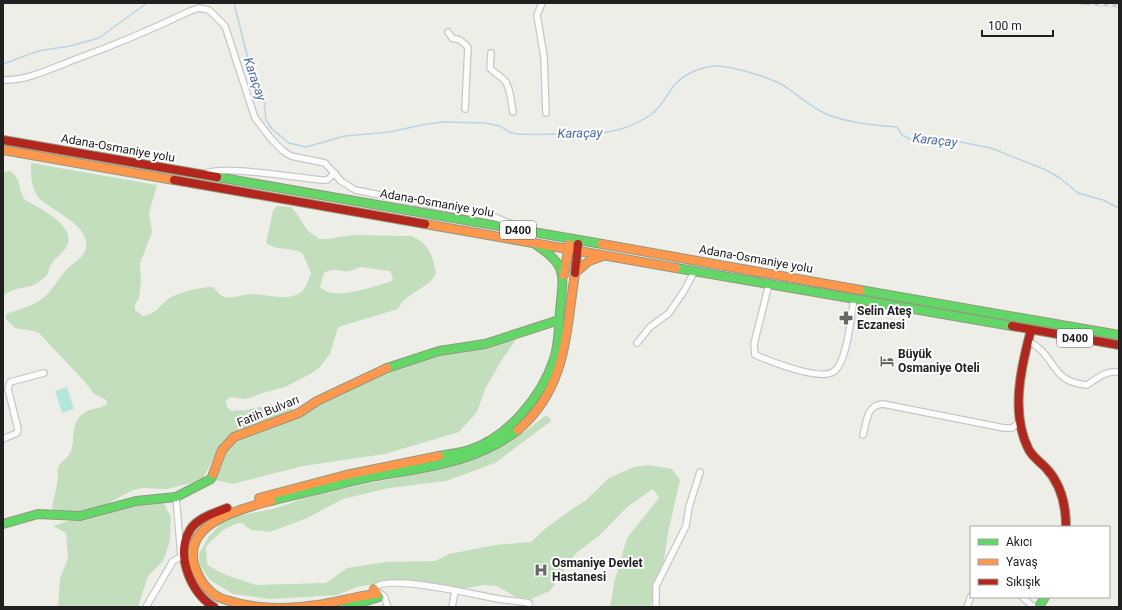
<svg xmlns="http://www.w3.org/2000/svg" width="1122" height="610" viewBox="0 0 1122 610" font-family="Roboto,sans-serif">
<style>
.forest{fill:#c3debd;fill-rule:evenodd}
.pitch{fill:#b3e7da}
.lines{fill:none;stroke-linecap:round;stroke-linejoin:round}
.stream{stroke:#bbd3e2;stroke-width:1.5}
.street-casing{stroke:#c7c7c5;stroke-width:8}
.fast-casing{stroke:#93997f;stroke-width:10}
.slow-casing{stroke:#93997f;stroke-width:10}
.jam-casing{stroke:#93997f;stroke-width:10}
.street{stroke:#fcfcfc;stroke-width:5.5}
.fast{stroke:#63d668;stroke-width:8}
.slow{stroke:#ff974d;stroke-width:8}
.jam{stroke:#b3261e;stroke-width:8}
.rail-casing{stroke:#cbcbca;stroke-width:3}
.rail{stroke:#fff;stroke-width:1.5;stroke-dasharray:4.5;stroke-linecap:butt}
.labels{text-anchor:middle;dominant-baseline:central;stroke-width:4;stroke-linejoin:round;paint-order:stroke}
.shield{fill:#fff;stroke:#636363;stroke-width:1}
.shield-label{font-size:11px;font-weight:bold;fill:#202020}
.street-label{font-size:12px;fill:#202020;stroke:#fff}
.poi-label{font-size:12px;font-weight:bold;fill:#202020;stroke:#fff;text-anchor:start}
.water-label{font-size:13px;font-style:italic;fill:#486bb3;stroke:#fff}
</style>
<rect width="100%" height="100%" fill="#eeeee9"/>
<!-- forest -->
<g class="forest">
<path d="M 31,163 L 157,185 L 149,213 L 152,232 L 140,264 L 141,281 L 139,298 L 135,305 L 135,310 L 143,316 C 156,314 159,306 168,299 C 176,293 204,286 213,287 C 217,291 220,296 225,297 C 234,299 243,294 252,294 C 267,294 284,301 298,294 C 306,291 308,280 311,273 L 303,254 C 291,246 280,252 266,243 L 273,211 L 277,206 L 291,207 L 297,214 L 307,230 L 319,239 L 327,239 L 353,235 L 411,236 C 428,242 433,256 436,273 C 429,290 406,291 398,309 L 338,327 L 330,354 L 320,367 L 312,373 L 285,387 L 259,394 L 253,397 L 245,399 L 230,397 L 226,401 L 227,407 L 231,411 L 246,410 L 294,399 L 292,412 L 231,433 L 222,442 L 203,478 L 191,483 L 167,489 L 143,488 L 133,490 L 101,507 L 76,513 L 54,511 L 52,507 C 54,498 57,486 58,477 C 58,474 57,471 58,468 C 60,461 68,459 71,451 C 75,439 71,426 80,416 C 89,407 100,410 107,404 L 106,400 L 94,394 L 85,382 L 38,332 L 15,328 L 6,319 L 6,315 L 9,313 C 20,309 33,306 43,298 C 52,291 58,279 66,270 C 70,265 78,261 82,256 C 101,229 51,211 39,198 C 31,189 31,175 31,163 ZM 360,267 L 390,271 L 393,279 L 390,282 C 373,286 334,302 320,287 L 324,273 C 336,266 340,273 350,271 C 354,270 357,268 360,267 Z"/>
<path d="M 9,171 C 22,177 18,190 25,200 C 40,208 81,228 65,249 C 58,258 49,262 48,274 C 31,293 19,283 3,296 L 3,172 Z"/>
<polygon points="517,338 503,358 486,387 477,412 459,432 385,454 303,466 233,484 215,480 222,457 230,441 340,392 408,363"/>
<path d="M 545,416 L 549,417 L 551,421 L 495,463 L 446,481 L 389,488 L 343,499 L 307,518 L 270,532 L 251,530 L 242,523 C 225,525 217,535 206,547 L 207,565 L 226,575 L 256,585 L 326,583 L 347,568 L 386,562 L 435,561 L 449,554 L 495,545 L 531,542 L 546,528 L 572,509 L 585,501 L 609,478 L 634,467 L 649,465 L 672,469 L 680,480 L 668,533 L 664,561 L 650,607 L 610,607 L 614,583 L 627,538 L 659,498 L 653,489 L 627,507 L 600,535 L 576,553 L 550,591 L 531,599 L 516,597 L 497,586 L 484,585 L 468,588 L 437,588 L 380,583 L 357,587 L 337,595 L 270,599 L 233,594 L 210,580 L 200,565 L 199,554 L 209,536 L 221,524 L 236,516 L 273,509 L 318,494 L 434,470 L 484,456 L 510,443 Z"/>
<polygon points="161,498 171,517 170,541 163,561 148,576 138,607 58,607 60,578 68,559 66,533 53,526 65,522"/>
</g>
<!-- pitch -->
<polygon class="pitch" points="67,387 74,409 62,413 55,391"/>
<g class="lines">
<!-- stream -->
<g class="stream">
<path d="M 234,3 L 250,67 L 264,98 L 266,120 L 272,129 L 289,143 L 306,147 L 345,136 L 390,132 L 421,125 L 442,122 L 485,123 L 500,126 L 509,132 L 517,134 C 530,135 544,134 557,134 C 593,134 620,136 652,114 C 661,107 666,97 672,88 C 682,75 698,68 714,66 C 730,65 772,78 786,87 C 799,96 811,107 826,114 C 848,123 874,125 897,127 L 902,135 L 910,139 L 955,141 L 991,148 L 1046,170 L 1060,178 L 1078,193 L 1103,200 L 1119,208"/>
<polyline points="3,64 38,51 70,46 99,38 147,3"/>
</g>
<!-- street casing -->
<g class="street-casing">
<g id="street">
<polyline points="542,3 537,15 544,57 546,113"/>
<polyline points="448,32 452,38 460,40 468,47 465,109"/>
<path d="M 491,53 L 490,68 C 495,74 501,76 505,81 C 511,89 511,102 513,112"/>
<path d="M 3,80 C 26,81 50,69 71,61 C 112,46 151,30 190,11 L 199,8 L 209,10 L 225,26 L 255,118 L 272,140 L 283,151 L 291,156 L 325,163 L 341,181 L 355,190 L 497,218 L 516,226"/>
<path d="M 207,173 C 224,165 298,178 321,180 L 327,180 L 335,173"/>
<path d="M 769,284 L 754,344 L 755,355 C 770,361 818,381 833,372 C 847,364 851,316 854,299"/>
<path d="M 1028,341 C 1057,355 1049,382 1087,385 C 1097,378 1107,370 1119,372"/>
<polyline points="637,343 650,327 669,313 684,291 694,272"/>
<path d="M 863,435 C 867,422 866,405 883,404 L 1004,428 L 1012,428 L 1019,423"/>
<polyline points="3,439 17,433 18,429 8,389 10,382 44,373"/>
<polyline points="176,497 181,556"/>
<polyline points="1022,597 1034,607"/>
<polyline points="146,607 173,561 185,555"/>
<path d="M 388,607 L 384,596 L 374,589 C 383,572 480,596 499,599 C 509,601 519,601 529,603 L 529,607"/>
<polyline points="452,607 455,591"/>
<polyline points="656,607 656,586 686,526 689,507 700,472"/>
<polyline points="967,607 971,596"/>
</g>
</g>
<!-- fast casing -->
<g class="fast-casing">
<g id="fast">
<polyline points="217,177 602,244"/>
<polyline points="676,268 1012,326"/>
<polyline points="860,290 1119,335"/>
<polyline points="387,368 439,351 485,344 559,320"/>
<path d="M 439,456 C 449,454 460,453 469,450 C 508,438 542,396 554,359 C 559,344 559,327 560,311 C 563,275 569,266 535,244"/>
<path d="M 271,501 C 303,493 334,485 366,478 C 417,468 476,464 518,430"/>
<polyline points="3,524 38,514 80,516 136,501 176,497 211,479 213,474"/>
<polyline points="347,607 379,597 376,593"/>
<polyline points="1039,607 1045,597"/>
</g>
</g>
<!-- slow casing -->
<g class="slow-casing">
<g id="slow">
<polyline points="3,150 174,180"/>
<polyline points="425,224 676,268"/>
<polyline points="602,244 860,290"/>
<polyline points="564,275 569,244"/>
<path d="M 518,430 C 567,388 566,332 575,273 L 589,261 L 603,256"/>
<polyline points="213,474 222,450 234,437 299,413 317,401 387,368"/>
<polyline points="259,498 346,475 439,456"/>
<path d="M 271,501 C 238,509 174,526 198,574 C 203,586 214,597 226,600 C 254,609 289,610 317,605 C 337,602 357,596 377,594 L 374,589"/>
</g>
</g>
<!-- jam casing -->
<g class="jam-casing">
<g id="jam">
<polyline points="3,140 217,177"/>
<polyline points="174,180 425,224"/>
<polyline points="575,273 578,244"/>
<polyline points="1012,326 1119,345"/>
<path d="M 1031,330 C 1021,367 1010,414 1029,450 C 1033,457 1040,462 1046,468 C 1061,484 1066,505 1066,527"/>
<path d="M 214,607 C 191,593 175,555 190,530 C 197,518 215,513 227,508"/>
</g>
</g>
<!-- street -->
<use href="#street" class="street"/>
<!-- fast -->
<use href="#fast" class="fast"/>
<!-- slow -->
<use href="#slow" class="slow"/>
<!-- jam -->
<use href="#jam" class="jam"/>
<!-- rail casing -->
<g class="rail-casing">
<polyline id="rail" points="1081,3 1119,6"/>
</g>
<!-- rail -->
<use href="#rail" class="rail"/>
</g>
<!-- icons -->
<defs>
<g id="pharmacy-bare" transform="scale(1.08)"><path d="M-2-6h4v4h4v4h-4v4h-4v-4h-4v-4h4Z" fill="#686866" stroke="#fff" stroke-width="2.5" paint-order="stroke"/></g>
<g id="hotel-bare" transform="scale(1.08)"><path d="M-6-4.5h1.5V1H6V5H4.5V3h-9V5H-6ZM-4 0a1.8 1.8 0 1 1 3.6 0ZM.5 0V-2.5h3Q6-2.5 6 0Z" fill="#686866" stroke="#fff" stroke-width="2.5" paint-order="stroke"/></g>
<g id="hospital-bare" transform="scale(1.08)"><path d="M-5-5h3v3.5h4V-5h3V5h-3V1.5h-4V5h-3Z" fill="#686866" stroke="#fff" stroke-width="2.5" paint-order="stroke"/></g>
</defs>
<g fill-rule="evenodd">
<use href="#pharmacy-bare" x="846" y="318"/>
<use href="#hotel-bare" x="887" y="361"/>
<use href="#hospital-bare" x="541" y="570"/>
</g>
<g class="labels">
<!-- shield labels -->
<g class="shield">
<rect x="500" y="221" width="36" height="18" rx="3"/>
<rect x="1057" y="329" width="36" height="18" rx="3"/>
</g>
<g class="shield-label">
<text x="518" y="230">D400</text>
<text x="1075" y="338">D400</text>
</g>
<!-- street labels -->
<g class="street-label">
<text transform="translate(118 148) rotate(10)">Adana-Osmaniye yolu</text>
<text transform="translate(437 203) rotate(10)">Adana-Osmaniye yolu</text>
<text transform="translate(756 259) rotate(10)">Adana-Osmaniye yolu</text>
<text transform="translate(268 411) rotate(-22)">Fatih Bulvarı</text>
</g>
<!-- poi labels -->
<g class="poi-label">
<text x="857" y="311">Selin Ateş<tspan x="857" dy="14">Eczanesi</tspan></text>
<text x="898" y="354">Büyük<tspan x="898" dy="14">Osmaniye Oteli</tspan></text>
<text x="552" y="563">Osmaniye Devlet<tspan x="552" dy="14">Hastanesi</tspan></text>
</g>
<!-- water labels -->
<g class="water-label">
<text transform="translate(255 79) rotate(71)">Karaçay</text>
<text transform="translate(580 133) rotate(-1)">Karaçay</text>
<text transform="translate(935 140) rotate(6)">Karaçay</text>
</g>
</g>
<!-- border -->
<rect width="1122" height="610" fill="none" stroke="#202020" stroke-width="8"/>
<!-- legend -->
<rect x="970" y="526" width="140" height="72" fill="#ffffff" stroke="#a6a6a6"/>
<rect x="978" y="539" width="20" height="6" fill="#63d668" stroke="#a6a6a6"/>
<text x="1006" y="546" font-size="12" fill="#202020">Akıcı</text>
<rect x="978" y="559" width="20" height="6" fill="#ff974d" stroke="#a6a6a6"/>
<text x="1006" y="566" font-size="12" fill="#202020">Yavaş</text>
<rect x="978" y="579" width="20" height="6" fill="#b3261e" stroke="#a6a6a6"/>
<text x="1006" y="586" font-size="12" fill="#202020">Sıkışık</text>
<!-- scale -->
<path d="M982 30v6h71v-6" fill="none" stroke="#202020" stroke-width="2"/>
<text x="988" y="30" font-size="12" fill="#202020" stroke="#ffffff" stroke-width="3" paint-order="stroke">100 m</text>
</svg>
